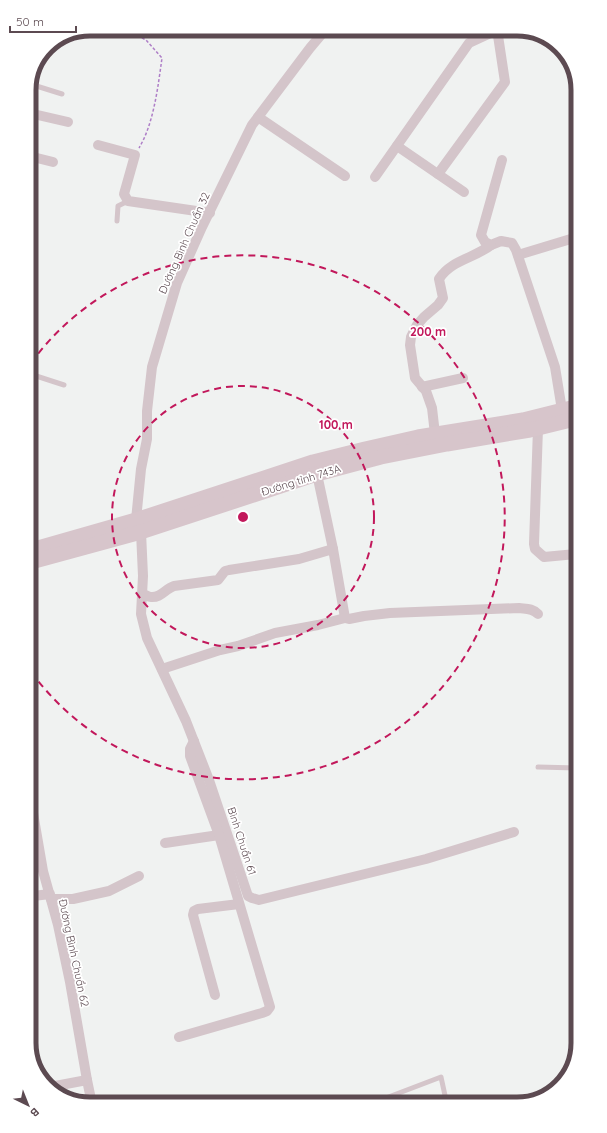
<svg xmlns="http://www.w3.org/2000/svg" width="607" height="1133" viewBox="0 0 607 1133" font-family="Quicksand,sans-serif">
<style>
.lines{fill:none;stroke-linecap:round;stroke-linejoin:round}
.path{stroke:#ae7ec7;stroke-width:1.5;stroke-dasharray:3 2;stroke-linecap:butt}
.service{stroke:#d4c5ca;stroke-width:5}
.minor{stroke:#d4c5ca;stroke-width:10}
.secondary{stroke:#d7c5cb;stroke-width:15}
.ring{fill:none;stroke:#c2185b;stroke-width:2;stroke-dasharray:7 5}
.labels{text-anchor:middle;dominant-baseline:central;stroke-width:3.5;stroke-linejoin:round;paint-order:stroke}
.street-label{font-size:11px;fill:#5c4a51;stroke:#fff}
.rim{fill:none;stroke:#5c4a51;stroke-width:5}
.centre{fill:#c2185b;stroke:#fff;stroke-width:2}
.ring-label{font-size:12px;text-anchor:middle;font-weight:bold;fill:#c2185b;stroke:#fff;stroke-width:3.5;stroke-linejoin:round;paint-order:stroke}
</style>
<rect width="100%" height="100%" fill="#f0f2f1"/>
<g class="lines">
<!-- path -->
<g class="path">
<path d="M 124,29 L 146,40 L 162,58 C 158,86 154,123 139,148"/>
<polyline points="167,29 170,30"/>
</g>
<!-- service -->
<g class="service">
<polyline points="30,84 62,94"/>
<polyline points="117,221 118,206 128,201"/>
<polyline points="30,374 64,385"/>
<polyline points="538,767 577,768"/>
<polyline points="378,1101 441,1077 446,1100"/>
</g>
<!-- minor -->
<g class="minor">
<polyline points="29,113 68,122"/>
<polyline points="258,117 345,176"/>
<polyline points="98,145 135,155 124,194 128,201 210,213"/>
<polyline points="397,146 464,192"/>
<polyline points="29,156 53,162"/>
<polyline points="502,160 481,235 485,242 491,245 501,241 512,243 516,250 555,367 562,410"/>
<polyline points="438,174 505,82 497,29"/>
<polyline points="375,177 469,43 497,30"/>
<polyline points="518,255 574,238"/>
<polyline points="422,387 463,378"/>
<polyline points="538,428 534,544 535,549 544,557 576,554"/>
<path d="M 435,434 L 432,408 L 426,391 L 415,378 L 410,345 L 411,337 L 417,325 L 424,317 L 438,305 L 443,298 L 439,279 C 451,260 475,258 491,245"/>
<path d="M 317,474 L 333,549 L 345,618 L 349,619 L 364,616 L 390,613 L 519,608 C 526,609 532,608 538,614"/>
<polyline points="136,520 141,469 147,439 147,411 152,367 177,283 202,227 252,125 310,48 326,29"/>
<polyline points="141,532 143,576 141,614 147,638 186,721 209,780 248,896 252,898 259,900 426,859 514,832"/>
<path d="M 142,594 C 145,594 148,597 151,597 C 161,598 165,589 174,586 L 218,580 L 225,571 L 229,570 L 299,559 L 333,549"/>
<polyline points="162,669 220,650 238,646 275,633 318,625 345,618"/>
<polyline points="32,807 43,871 58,925 70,982 87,1080 92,1104"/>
<polyline points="165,843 219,835"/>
<polyline points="33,896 50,894"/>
<polyline points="51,899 73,899 109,891 139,876"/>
<polyline points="215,995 193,915 194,911 198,909 239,904"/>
<polyline points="179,1037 262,1013 267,1011 270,1007 219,835 190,756 190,749 194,741"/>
<polyline points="50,1087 87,1080"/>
</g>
<!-- secondary -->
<g class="secondary">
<polyline points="31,550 136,520 313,462 365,449 418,437 523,420 575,407"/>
<polyline points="31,562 141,532 317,474 381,457 447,444 530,430 575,419"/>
</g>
</g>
<!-- distance rings -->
<g class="ring">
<circle cx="243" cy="517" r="131"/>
<path d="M31 363A262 262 0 1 1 32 673"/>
</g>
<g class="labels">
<!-- street labels -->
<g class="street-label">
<text transform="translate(184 243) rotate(-66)">Đường Bình Chuẩn 32</text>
<text transform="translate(301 480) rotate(-17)">Đường tỉnh 743A</text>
<text transform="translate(242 841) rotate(72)">Bình Chuẩn 61</text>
<text transform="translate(74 953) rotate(78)">Đường Bình Chuẩn 62</text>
</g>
</g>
<!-- crop -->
<path d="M0 0H607V1133H0ZM90 36H517A54 54 0 0 1 571 90V1043A54 54 0 0 1 517 1097H90A54 54 0 0 1 36 1043V90A54 54 0 0 1 90 36Z" fill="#fff" fill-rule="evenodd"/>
<path class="rim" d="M90 36H517A54 54 0 0 1 571 90V1043A54 54 0 0 1 517 1097H90A54 54 0 0 1 36 1043V90A54 54 0 0 1 90 36Z"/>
<circle cx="243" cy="517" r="6" class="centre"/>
<g class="ring-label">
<text x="428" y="336">200 m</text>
<text x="336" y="429">100 m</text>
</g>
<!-- north arrow -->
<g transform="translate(28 1105) rotate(137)" stroke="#ffffff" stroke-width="3" paint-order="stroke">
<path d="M0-3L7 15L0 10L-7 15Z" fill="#5c4a51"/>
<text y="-6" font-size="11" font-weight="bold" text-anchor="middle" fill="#5c4a51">B</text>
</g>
<!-- scale -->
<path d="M10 26v6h66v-6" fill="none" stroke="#5c4a51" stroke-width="2"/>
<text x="16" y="26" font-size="12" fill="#5c4a51" stroke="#ffffff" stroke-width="3" paint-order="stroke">50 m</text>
</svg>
